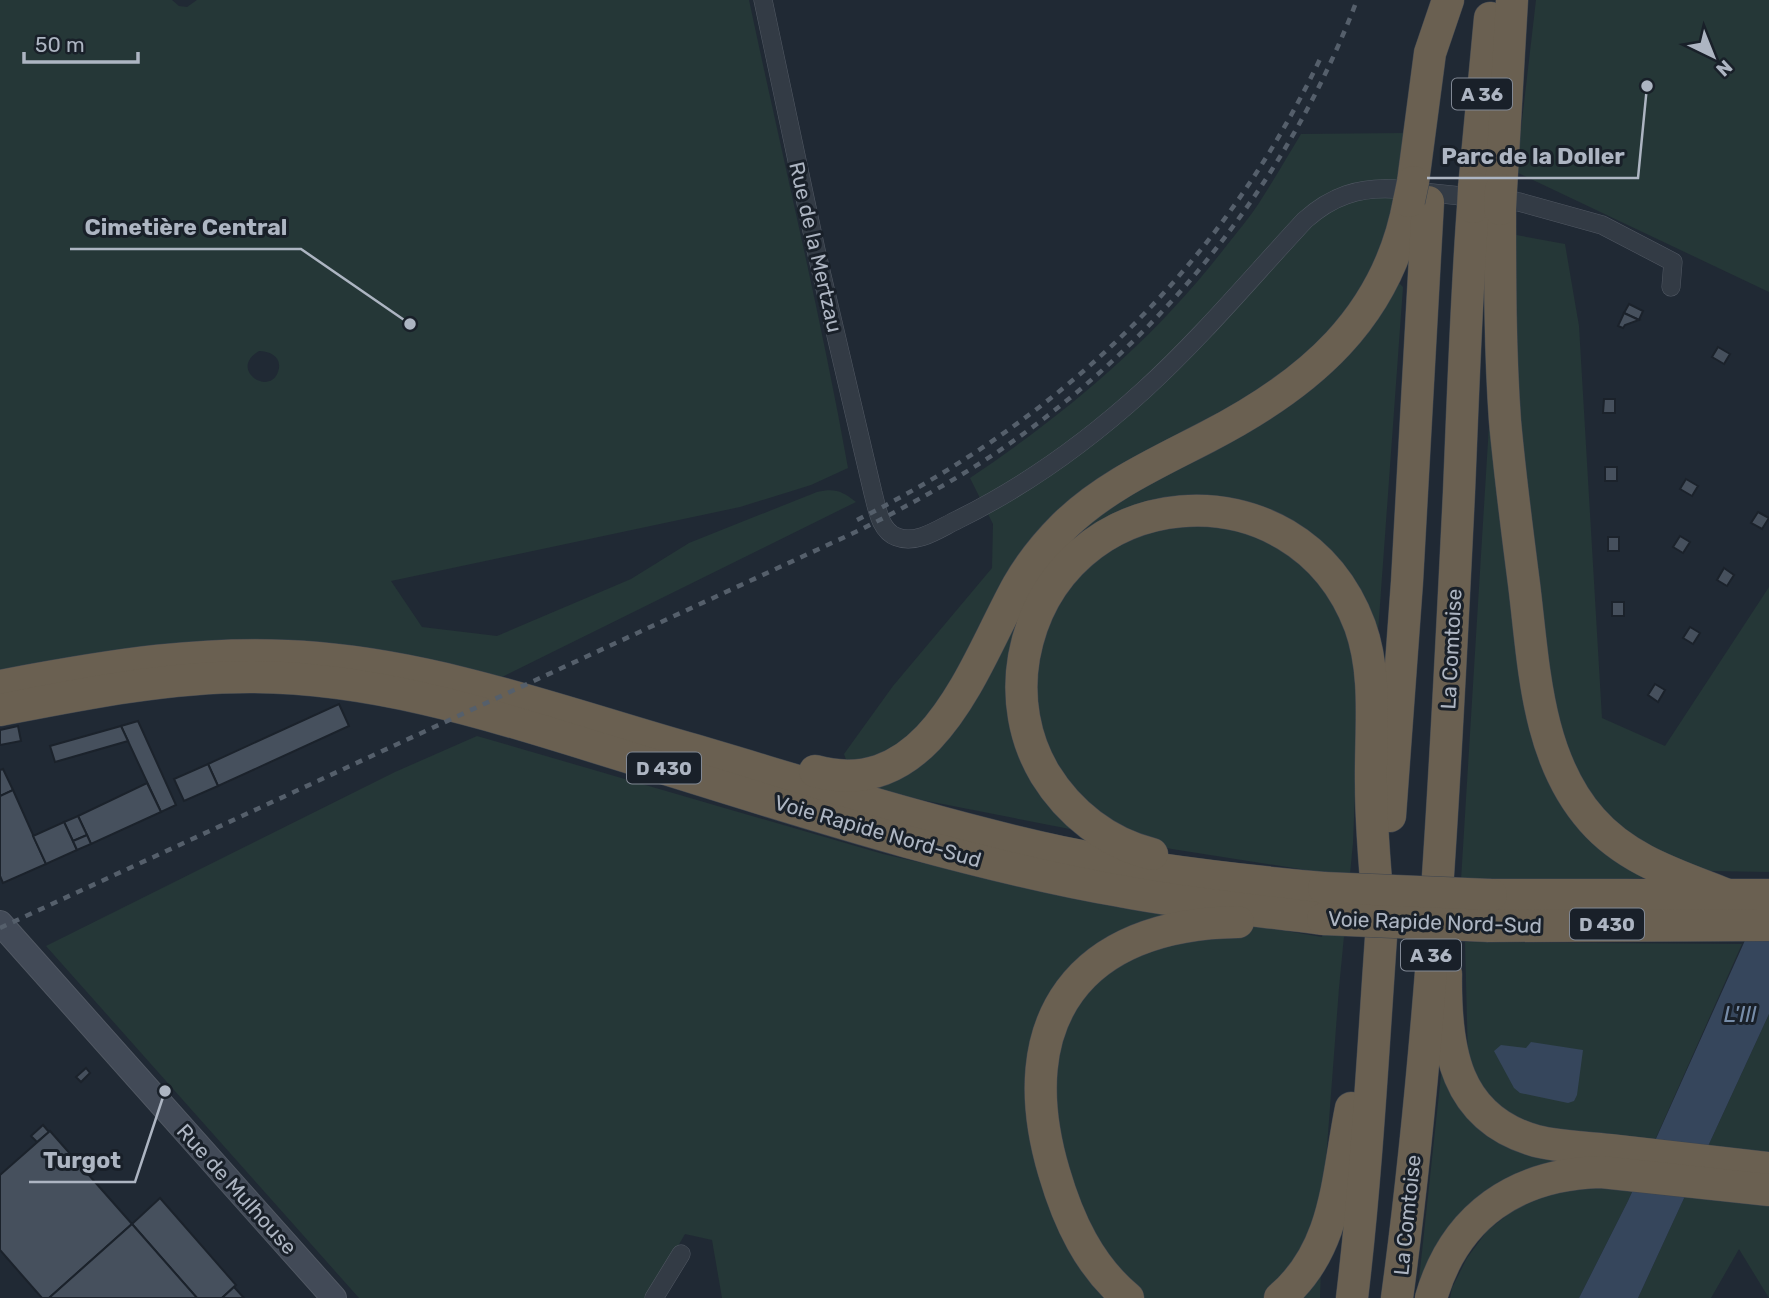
<svg xmlns="http://www.w3.org/2000/svg" width="1769" height="1298" viewBox="0 0 1769 1298" font-family="Rubik,sans-serif">
<style>
.green{fill:#253737;fill-rule:evenodd}
.water{fill:#36465c}
.building{fill:#46505d;stroke:#1b222b;stroke-width:2}
.lines{fill:none;stroke-linecap:round;stroke-linejoin:round}
.street-casing{stroke:#515863;stroke-width:19}
.secondary-casing{stroke:#515863;stroke-width:26}
.highway-casing{stroke:#3e454f;stroke-width:33}
.street{stroke:#333b45;stroke-width:18}
.secondary{stroke:#424a57;stroke-width:24}
.highway{stroke:#6a6051;stroke-width:32}
.rail{stroke:#555f6b;stroke-width:4.5;stroke-dasharray:7 7;stroke-linecap:butt}
.highway-bridge-casing{stroke:#3e454f;stroke-width:33;stroke-linecap:butt}
.highway-bridge{stroke:#6a6051;stroke-width:32}
.labels{text-anchor:middle;dominant-baseline:central;stroke-width:6;stroke-linejoin:round;paint-order:stroke}
.shield{fill:#192029;stroke:#818894;stroke-width:2}
.shield-label{font-size:19px;font-weight:bold;fill:#adb5c2}
.street-label{font-size:21px;fill:#adb5c2;stroke:#192029}
.water-label{font-size:23px;font-style:italic;fill:#778da9;stroke:#192029}
.leader{fill:none;stroke:#adb5c2;stroke-width:2.5}
.callout-dot{fill:#adb5c2;stroke:#192029;stroke-width:2.5}
.callout-label{font-size:23px;text-anchor:middle;font-weight:bold;fill:#adb5c2;stroke:#192029;stroke-width:6;stroke-linejoin:round;paint-order:stroke}
</style>
<rect width="100%" height="100%" fill="#202934"/>
<!-- green -->
<g class="green">
<path d="M 0,0 L 172,0 L 179,6 L 187,7 L 197,0 L 749,0 C 782,156 820,311 848,468 L 811,485 L 740,507 L 391,581 L 422,627 L 497,636 L 631,579 L 689,543 L 817,492 C 835,488 842,491 856,502 L 500,678 L 0,673 ZM 259,351 C 271,351 283,358 278,372 C 269,397 228,369 259,351 Z"/>
<polygon points="1536,0 1769,0 1769,292 1516,172"/>
<path d="M 1405,133 L 1395,202 L 1379,263 L 1403,287 L 1377,646 L 1355,681 L 1357,743 L 1353,843 L 1339,988 L 1323,1200 L 1320,1298 L 722,1298 L 712,1240 L 685,1234 L 648,1298 L 359,1298 L 46,946 L 395,772 L 477,736 L 883,854 L 1046,891 L 1322,937 L 1325,873 L 1172,849 L 856,787 L 844,754 L 893,686 L 992,568 L 993,524 L 970,478 C 1068,412 1154,340 1227,245 C 1238,231 1250,217 1259,203 C 1274,180 1287,157 1301,134 Z"/>
<polygon points="1511,234 1565,244 1579,326 1602,718 1665,746 1769,587 1769,872 1710,871 1658,855 1655,877 1597,881 1461,880 1493,360"/>
<polygon points="1465,942 1742,944 1628,1201 1579,1298 1450,1298 1452,1288 1467,1258 1487,1231 1516,1208 1541,1170 1417,1298 1442,1066 1468,1060"/>
<polygon points="1769,1014 1769,1298 1739,1249 1711,1298 1638,1298"/>
</g>
<!-- water -->
<g class="water">
<polygon points="1769,887 1769,1014 1638,1298 1579,1298 1628,1201"/>
<polygon points="1531,1042 1583,1050 1577,1095 1574,1101 1568,1103 1520,1093 1514,1088 1494,1051 1501,1045 1526,1048"/>
</g>
<!-- building -->
<g class="building">
<polygon points="1629,304 1643,311 1639,320 1624,313"/>
<polygon points="1624,313 1639,320 1625,325 1623,328 1618,326"/>
<polygon points="1718,347 1730,354 1724,364 1712,357"/>
<polygon points="1604,399 1615,399 1615,413 1603,413"/>
<rect x="1605" y="467" width="12" height="14"/>
<polygon points="1686,479 1698,486 1692,496 1680,489"/>
<polygon points="1758,512 1769,518 1762,529 1751,523"/>
<polygon points="1680,536 1690,542 1683,553 1673,547"/>
<rect x="1608" y="537" width="11" height="14"/>
<polygon points="1724,568 1734,575 1727,586 1717,580"/>
<rect x="1612" y="602" width="12" height="14"/>
<polygon points="1690,627 1700,633 1693,644 1683,638"/>
<polygon points="1655,684 1665,690 1658,702 1648,695"/>
<polygon points="339,704 349,726 218,786 208,764"/>
<polygon points="138,721 176,805 161,812 121,726"/>
<polygon points="18,726 21,741 0,745 0,730"/>
<polygon points="121,726 128,741 55,762 50,746"/>
<polygon points="208,764 218,786 184,801 174,779"/>
<polygon points="3,769 13,790 0,796 0,770"/>
<polygon points="147,783 161,812 91,844 78,816"/>
<polygon points="13,790 46,864 3,883 0,876 0,796"/>
<polygon points="78,816 87,835 73,841 64,822"/>
<polygon points="64,822 77,850 46,864 33,836"/>
<polygon points="87,835 91,844 77,850 73,841"/>
<polygon points="86,1068 90,1073 81,1082 76,1077"/>
<polygon points="43,1125 49,1132 37,1142 31,1136"/>
<polygon points="50,1131 132,1224 49,1298 42,1298 0,1250 0,1175"/>
<polygon points="160,1198 236,1285 222,1298 197,1298 132,1224"/>
<polygon points="132,1224 197,1298 49,1298"/>
<polygon points="234,1287 244,1298 222,1298"/>
</g>
<g class="lines">
<!-- street casing -->
<g class="street-casing">
<g id="street">
<path d="M 763,0 L 816,250 L 873,493 C 877,508 880,531 897,537 C 917,545 940,528 957,520 C 1026,486 1087,442 1144,390 C 1201,338 1252,277 1305,220 C 1332,196 1359,187 1394,189 L 1519,202 L 1602,225 L 1673,262 L 1671,287"/>
<polyline points="654,1298 681,1254"/>
</g>
</g>
<!-- secondary casing -->
<g class="secondary-casing">
<polyline id="secondary" points="0,923 334,1298"/>
</g>
<!-- highway casing -->
<g class="highway-casing">
<g id="highway">
<polyline points="1413,182 1430,53 1448,0"/>
<polyline points="1474,188 1490,18"/>
<polyline points="1501,190 1512,0"/>
<path d="M 1500,209 C 1500,280 1500,351 1505,421 C 1510,476 1517,530 1524,584 C 1534,664 1536,757 1592,820 C 1627,860 1677,875 1725,894"/>
<path d="M 0,686 C 105,666 210,648 318,658 C 447,669 570,715 694,750 C 816,786 937,825 1061,852 C 1148,870 1236,880 1324,888"/>
<path d="M 0,710 C 82,694 166,677 250,677 C 369,677 482,712 595,747 C 699,779 803,813 908,842 C 978,861 1049,879 1120,891 C 1187,904 1255,910 1323,919"/>
<path d="M 815,771 C 932,803 975,662 1018,585 C 1030,564 1046,544 1064,526 C 1105,486 1157,463 1207,437 C 1308,385 1388,318 1409,201"/>
<polyline points="1390,816 1407,582 1428,202"/>
<path d="M 1152,854 C 1107,843 1069,813 1045,774 C 1024,739 1017,697 1024,657 C 1057,478 1297,458 1360,626 C 1378,676 1370,732 1371,784 C 1371,828 1375,871 1379,915"/>
<polyline points="1491,895 1769,895"/>
<polyline points="1489,926 1769,925"/>
<path d="M 1446,974 C 1445,1048 1454,1118 1536,1141 C 1559,1147 1586,1147 1610,1150 C 1663,1156 1716,1162 1769,1168"/>
<path d="M 1128,1298 C 1089,1266 1068,1220 1054,1172 C 1009,1020 1080,924 1238,922"/>
<path d="M 1280,1298 C 1338,1249 1337,1176 1351,1108"/>
<path d="M 1352,1298 C 1368,1164 1374,1030 1384,895"/>
<path d="M 1397,1298 C 1433,1031 1446,761 1459,492 C 1463,397 1466,302 1473,207"/>
<path d="M 1431,1298 C 1455,1215 1517,1174 1601,1172 L 1769,1190"/>
</g>
</g>
<!-- street -->
<use href="#street" class="street"/>
<!-- secondary -->
<use href="#secondary" class="secondary"/>
<!-- highway -->
<use href="#highway" class="highway"/>
<!-- rail -->
<g class="rail">
<path d="M 857,520 C 1065,416 1220,269 1321,57"/>
<path d="M 0,928 L 862,529 C 913,503 963,476 1009,444 C 1166,335 1289,179 1357,0"/>
</g>
<!-- highway-bridge casing -->
<g class="highway-bridge-casing">
<g id="highway-bridge">
<polyline points="1409,201 1413,182"/>
<polyline points="1473,207 1474,188"/>
<polyline points="1500,209 1501,190"/>
<polyline points="1324,888 1491,895"/>
<polyline points="1323,919 1489,926"/>
</g>
</g>
<!-- highway-bridge -->
<use href="#highway-bridge" class="highway-bridge"/>
</g>
<g class="labels">
<!-- shield labels -->
<g class="shield">
<rect x="1452" y="78.5" width="60" height="31" rx="5"/>
<rect x="627" y="752.5" width="74" height="31" rx="5"/>
<rect x="1570" y="908.5" width="74" height="31" rx="5"/>
<rect x="1401" y="939.5" width="60" height="31" rx="5"/>
</g>
<g class="shield-label">
<text x="1482" y="94">A 36</text>
<text x="664" y="768">D 430</text>
<text x="1607" y="924">D 430</text>
<text x="1431" y="955">A 36</text>
</g>
<!-- street labels -->
<g class="street-label">
<text transform="translate(816 247) rotate(77)">Rue de la Mertzau</text>
<text transform="translate(1451 649) rotate(-87)">La Comtoise</text>
<text transform="translate(878 831) rotate(16)">Voie Rapide Nord-Sud</text>
<text transform="translate(1435 922) rotate(2)">Voie Rapide Nord-Sud</text>
<text transform="translate(237 1189) rotate(48)">Rue de Mulhouse</text>
<text transform="translate(1407 1215) rotate(-84)">La Comtoise</text>
</g>
<!-- water labels -->
<g class="water-label">
<text x="1740" y="1014">L'Ill</text>
</g>
</g>
<!-- callouts -->
<path class="leader" d="M1647 86L1638 178H1427M410 324L301 249H70M165 1091L135 1182H29"/>
<g class="callout-dot">
<circle cx="1647" cy="86" r="7"/>
<circle cx="410" cy="324" r="7"/>
<circle cx="165" cy="1091" r="7"/>
</g>
<g class="callout-label">
<text x="1533" y="164">Parc de la Doller</text>
<text x="186" y="235">Cimetière Central</text>
<text x="82" y="1168">Turgot</text>
</g>
<!-- north arrow -->
<g transform="translate(1713 56) rotate(137)" stroke="#192029" stroke-width="5" paint-order="stroke">
<path d="M0-5L12 26L0 18L-12 26Z" fill="#adb5c2"/>
<text y="-10" font-size="19" font-weight="bold" text-anchor="middle" fill="#adb5c2">N</text>
</g>
<!-- scale -->
<path d="M24 52v10h114v-10" fill="none" stroke="#adb5c2" stroke-width="3.5"/>
<text x="35" y="52" font-size="21" fill="#adb5c2" stroke="#192029" stroke-width="5" paint-order="stroke">50 m</text>
</svg>
